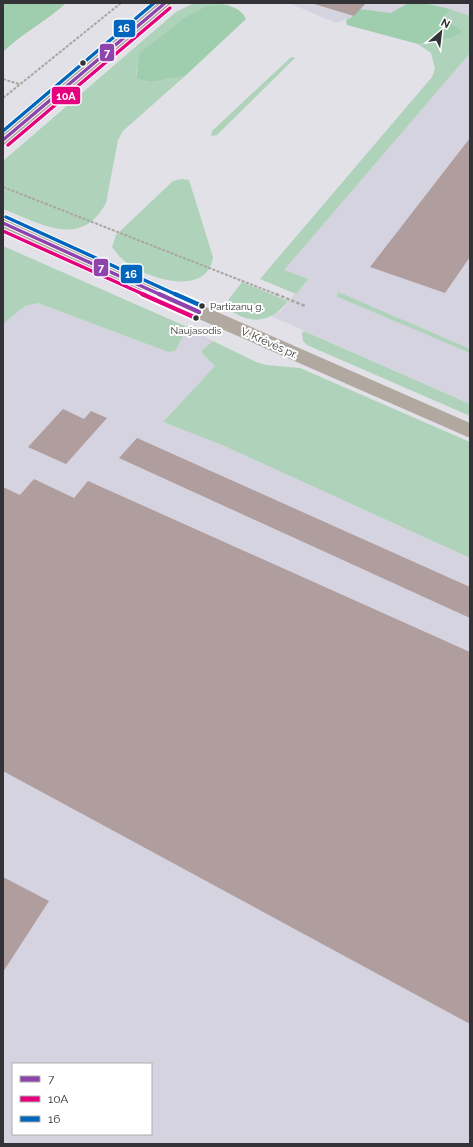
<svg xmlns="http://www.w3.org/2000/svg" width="473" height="1147" viewBox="0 0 473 1147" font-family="Raleway,sans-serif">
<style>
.built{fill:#d5d3df;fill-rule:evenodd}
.green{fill:#afd3ba}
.forest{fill:#9eceae}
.building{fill:#b09d9d}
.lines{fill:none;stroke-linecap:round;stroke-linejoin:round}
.path-far1{stroke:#aca6a1;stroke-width:2;stroke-dasharray:3 1.5;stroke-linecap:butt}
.path{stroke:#aca6a1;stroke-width:2.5;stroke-dasharray:3.5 2;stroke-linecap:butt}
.minor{fill:#b1a9a0;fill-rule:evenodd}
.tertiary{fill:#b1a9a0;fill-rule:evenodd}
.bus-1-far1-casing{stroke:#fff;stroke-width:5.5}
.bus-1-casing{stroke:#fff;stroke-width:8}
.bus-2-far1-casing{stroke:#fff;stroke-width:5.5}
.bus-2-casing{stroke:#fff;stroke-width:8}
.bus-3-far1-casing{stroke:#fff;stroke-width:5.5}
.bus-3-casing{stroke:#fff;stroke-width:8}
.bus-1-far1{stroke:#8e44ad;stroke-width:3.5}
.bus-1{stroke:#8e44ad;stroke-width:4.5}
.bus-2-far1{stroke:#e5007d;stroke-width:3.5}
.bus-2{stroke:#e5007d;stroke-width:4.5}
.bus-3-far1{stroke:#0065bd;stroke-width:3.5}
.bus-3{stroke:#0065bd;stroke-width:4.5}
.bus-dot{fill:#333236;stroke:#fff;stroke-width:1.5}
.labels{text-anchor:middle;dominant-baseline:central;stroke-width:4;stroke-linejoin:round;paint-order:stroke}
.bus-label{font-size:10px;fill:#333236;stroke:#fff;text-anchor:start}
.street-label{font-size:11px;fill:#333236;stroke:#fff}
.line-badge{stroke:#fff;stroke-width:1.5}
.badge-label{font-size:11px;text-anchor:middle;font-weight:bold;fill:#fff}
</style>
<rect width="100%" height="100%" fill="#e2e1e7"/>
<!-- built -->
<g class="built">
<polygon points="289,3 408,3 391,13 360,9 352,17 336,23"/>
<polygon points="425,3 470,3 470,16 450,9"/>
<polygon points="470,53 470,404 271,316 281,311 307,279 283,270"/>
<path d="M 38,303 L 168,352 L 186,330 L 186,326 L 213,341 L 202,350 L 203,353 L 215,366 L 163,422 L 222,445 L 470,558 L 470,1144 L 3,1144 L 3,324 L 25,306 ZM 13,1064 L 151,1064 L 151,1134 L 13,1134 Z"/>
</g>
<!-- green -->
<g class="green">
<path d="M 219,3 L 232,6 L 204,7 L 187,16 L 137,68 L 136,79 L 151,82 L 185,76 L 123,131 L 118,140 L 106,203 C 81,250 40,223 3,209 L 3,161 L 176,12 L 192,4 Z"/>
<polygon points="450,9 470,16 470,53 284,270 308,279 296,294 260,279 432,77 435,69 431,53 418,44 451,38 457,27 443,19"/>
<polygon points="293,57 295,58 217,135 211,136 212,131 290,58"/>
<path d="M 182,179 L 189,180 L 213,257 C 207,299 143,278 122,259 C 118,255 115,251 112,247 L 116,235 L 173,181 Z"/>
<polygon points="3,246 185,326 186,330 175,351 168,352 38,303 25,306 3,324"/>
<path d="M 242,282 L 288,301 C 271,324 249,325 227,308 L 229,299 Z"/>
<polygon points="338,292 470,349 470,353 338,297 337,296"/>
<polygon points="304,331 470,404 470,416 307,345 303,341 302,333"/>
<polygon points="213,341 256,362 266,365 300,368 470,442 470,558 222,445 163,422 215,366 202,353 202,350"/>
</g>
<!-- forest -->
<g class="forest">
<path d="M 3,3 L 66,3 C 46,22 22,33 3,52 Z"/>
<polygon points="408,3 425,3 450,9 443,19 457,27 462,32 451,38 418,44 347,25 346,20 352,17 360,9 391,13"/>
<path d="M 219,5 C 231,6 240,7 246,19 L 185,76 L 151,82 L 136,79 L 140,53 L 187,16 L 204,7 Z"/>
</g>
<!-- building -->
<g class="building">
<polygon points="311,3 366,3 354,16"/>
<polygon points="470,138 470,257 445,293 370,267"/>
<polygon points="63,409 84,419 91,411 107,418 66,464 28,447"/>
<polygon points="137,438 470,587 470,618 119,458"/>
<polygon points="34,479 74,498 88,481 470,652 470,1024 3,771 3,487 20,495"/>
<polygon points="3,877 49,901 3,972"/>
</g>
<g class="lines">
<!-- path-far1 -->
<g class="path-far1">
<polyline points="3,79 19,84"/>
<polyline points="3,98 121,3"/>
<polyline points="3,187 278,295"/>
</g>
<!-- path -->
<polyline class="path" points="276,294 305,306"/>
<!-- minor -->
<polygon class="minor" points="3,218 470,423 470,438 192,316 3,230"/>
<!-- tertiary -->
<polygon class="tertiary" points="156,3 172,3 9,143 3,145 3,132"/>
<!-- bus-1-far1 casing -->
<g class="bus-1-far1-casing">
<g id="bus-1-far1">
<polyline points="3,140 165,3"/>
<polyline points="3,223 161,295"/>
</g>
</g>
<!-- bus-1 casing -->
<g class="bus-1-casing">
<polyline id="bus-1" points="159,294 199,312"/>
</g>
<!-- bus-2-far1 casing -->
<g class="bus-2-far1-casing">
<g id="bus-2-far1">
<polyline points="8,145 170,8"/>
<polyline points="3,231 145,295"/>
</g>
</g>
<!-- bus-2 casing -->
<g class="bus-2-casing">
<polyline id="bus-2" points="142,294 196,318"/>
</g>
<!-- bus-3-far1 casing -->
<g class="bus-3-far1-casing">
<g id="bus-3-far1">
<polyline points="3,131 154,3"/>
<polyline points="6,217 177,295"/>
</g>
</g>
<!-- bus-3 casing -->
<g class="bus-3-casing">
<polyline id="bus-3" points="175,294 202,306"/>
</g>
<!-- bus-1-far1 -->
<use href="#bus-1-far1" class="bus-1-far1"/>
<!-- bus-1 -->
<use href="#bus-1" class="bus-1"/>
<!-- bus-2-far1 -->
<use href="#bus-2-far1" class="bus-2-far1"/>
<!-- bus-2 -->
<use href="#bus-2" class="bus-2"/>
<!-- bus-3-far1 -->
<use href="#bus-3-far1" class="bus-3-far1"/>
<!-- bus-3 -->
<use href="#bus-3" class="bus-3"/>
</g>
<!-- markers -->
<g class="bus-dot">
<circle cx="83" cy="63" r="3.5"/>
<circle cx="202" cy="306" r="3.5"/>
<circle cx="196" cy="318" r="3.5"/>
</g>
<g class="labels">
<!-- bus labels -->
<g class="bus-label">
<text x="210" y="306">Partizanų g.</text>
<text x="196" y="330" text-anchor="middle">Naujasodis</text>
</g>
<!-- street labels -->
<g class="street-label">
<text transform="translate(269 343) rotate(24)">V. Krėvės pr.</text>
</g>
</g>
<g class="line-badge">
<rect x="113" y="19" width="23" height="19" rx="4" fill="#0065bd"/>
<rect x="99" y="43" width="16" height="19" rx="4" fill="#8e44ad"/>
<rect x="51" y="86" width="30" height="19" rx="4" fill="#e5007d"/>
<rect x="93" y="258" width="16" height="19" rx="4" fill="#8e44ad"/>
<rect x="120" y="264" width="23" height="20" rx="4" fill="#0065bd"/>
</g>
<g class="badge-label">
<text x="124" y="32">16</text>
<text x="107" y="56">7</text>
<text x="66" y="100">10A</text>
<text x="101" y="271">7</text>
<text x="131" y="278">16</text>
</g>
<!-- border -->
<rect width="473" height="1147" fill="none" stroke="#333236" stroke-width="8"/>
<!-- legend -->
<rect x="12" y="1063" width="140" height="72" fill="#ffffff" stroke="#adadaf"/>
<rect x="20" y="1076" width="20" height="6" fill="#8e44ad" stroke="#adadaf"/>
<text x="48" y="1083" font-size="12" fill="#333236">7</text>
<rect x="20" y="1096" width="20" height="6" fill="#e5007d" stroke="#adadaf"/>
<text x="48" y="1103" font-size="12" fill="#333236">10A</text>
<rect x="20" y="1116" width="20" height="6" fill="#0065bd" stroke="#adadaf"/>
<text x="48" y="1123" font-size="12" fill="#333236">16</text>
<!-- north arrow -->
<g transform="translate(441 32) rotate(28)" stroke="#ffffff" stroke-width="3" paint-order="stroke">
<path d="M0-3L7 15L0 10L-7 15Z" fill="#333236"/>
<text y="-6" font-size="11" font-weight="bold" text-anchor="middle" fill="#333236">N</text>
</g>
</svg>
